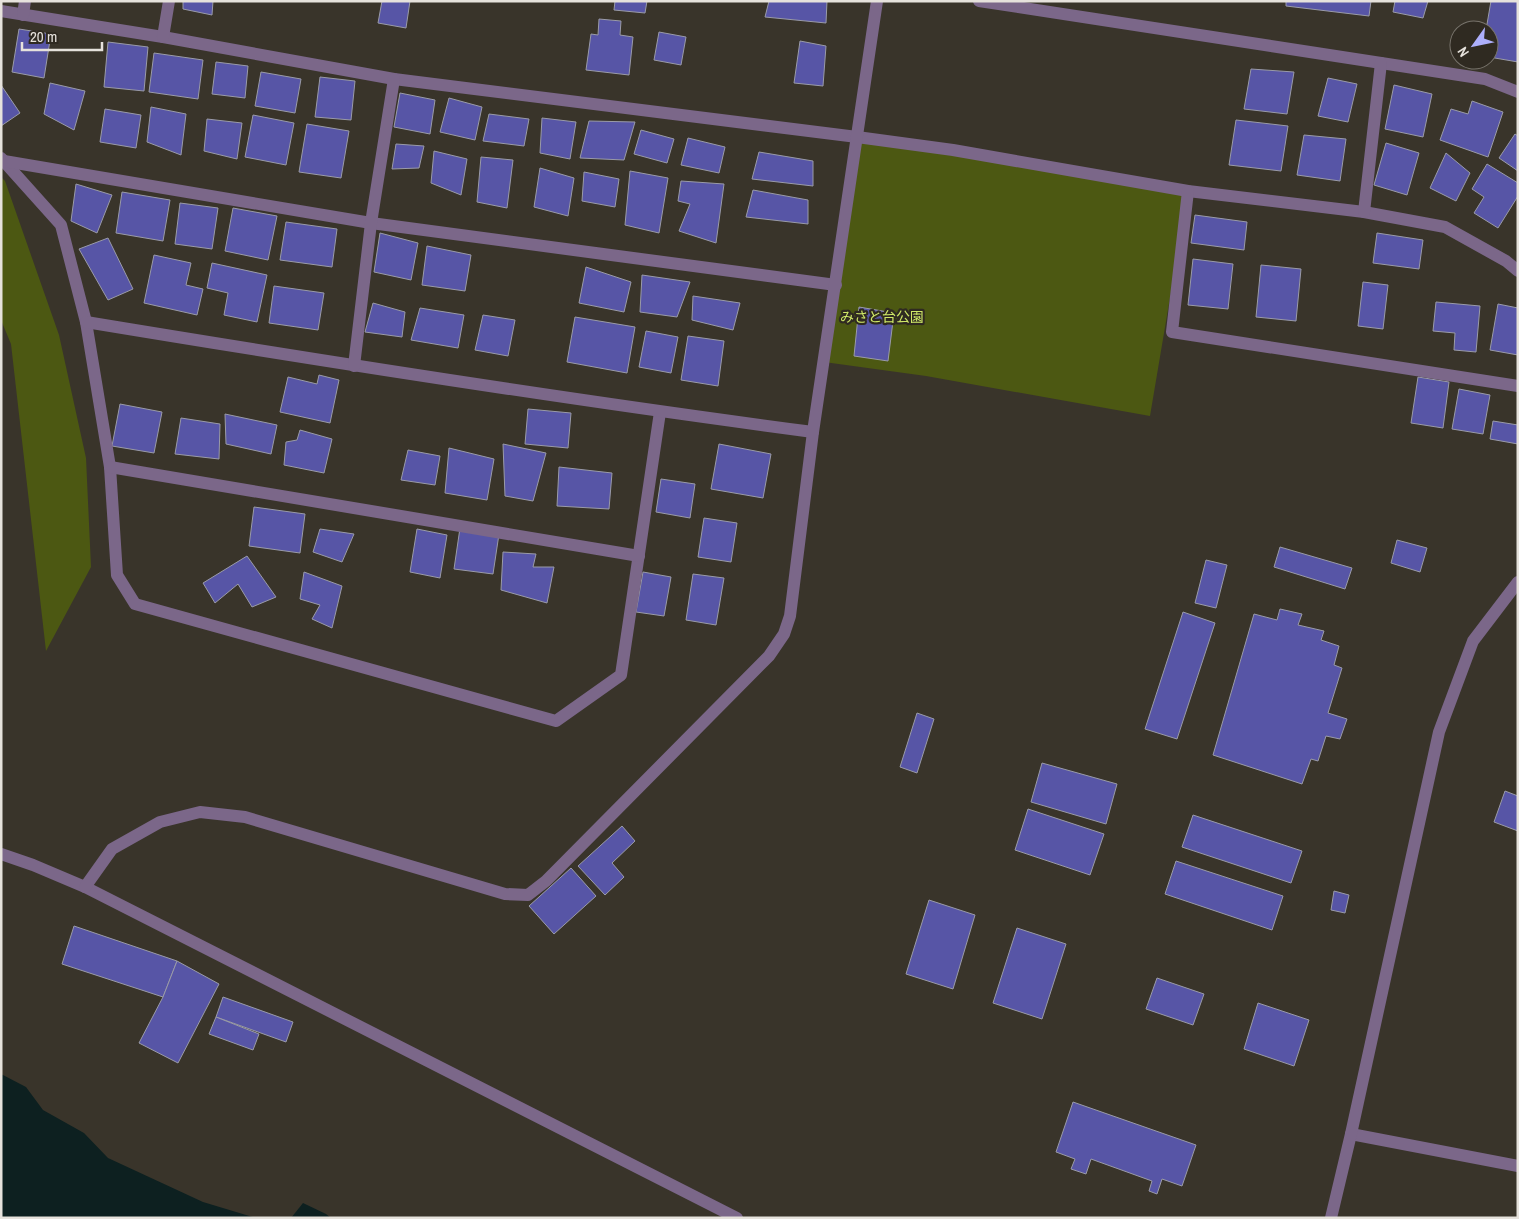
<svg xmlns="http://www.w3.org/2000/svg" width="1519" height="1219" viewBox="0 0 1519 1219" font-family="'Archivo Narrow','Noto Sans JP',sans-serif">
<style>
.green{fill:#4c5812}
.water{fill:#0d2020}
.building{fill:#5755a6;stroke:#9a9ba8}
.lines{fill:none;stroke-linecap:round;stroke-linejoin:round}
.minor{stroke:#7b6789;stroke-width:12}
.labels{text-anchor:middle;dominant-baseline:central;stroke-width:4.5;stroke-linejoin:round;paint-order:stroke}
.park-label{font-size:14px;fill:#cfe867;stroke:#2f2a21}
</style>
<rect width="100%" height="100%" fill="#39342a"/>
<!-- green -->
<g class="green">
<polygon points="857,137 1188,191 1150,416 926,376 824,362"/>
<polygon points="1,177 5,181 59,335 86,458 91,567 46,651 11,344 1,320"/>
</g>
<!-- water -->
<g class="water">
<polygon points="1,1074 26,1087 43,1110 84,1133 108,1158 203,1202 256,1218 1,1218"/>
<polygon points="303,1203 326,1214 331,1218 291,1218"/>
</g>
<!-- building -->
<g class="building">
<polygon points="183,1 213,1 212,15 183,9"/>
<polygon points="382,1 410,1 406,28 378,23"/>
<polygon points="615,1 647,1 645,13 614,10"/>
<polygon points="769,1 827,1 826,23 765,17"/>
<polygon points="1286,1 1371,1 1369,16 1286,6"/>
<polygon points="1395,1 1428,1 1423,18 1393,12"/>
<polygon points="1491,1 1518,1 1518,62 1489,57 1489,30 1486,30"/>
<polygon points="599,19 621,21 620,35 633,37 629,75 586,70 591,34 598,35"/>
<polygon points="19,29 51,34 44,78 12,72"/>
<polygon points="659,32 686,37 681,65 654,60"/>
<polygon points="800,41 826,46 823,86 794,83"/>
<polygon points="108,42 148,47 144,91 104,87"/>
<polygon points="154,53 203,60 198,99 149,92"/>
<polygon points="216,62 248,66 245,98 212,94"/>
<polygon points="1251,69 1294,72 1287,114 1244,109"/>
<polygon points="261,72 301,79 295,113 255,106"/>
<polygon points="320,77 355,81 351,120 315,117"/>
<polygon points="1328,78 1357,84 1348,122 1318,116"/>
<polygon points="50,83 85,91 74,130 44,114"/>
<polygon points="1,85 20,113 1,126"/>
<polygon points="1394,85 1432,94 1423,137 1385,129"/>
<polygon points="400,93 435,100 430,134 394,127"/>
<polygon points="449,98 482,107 475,140 440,132"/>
<polygon points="1472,101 1503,112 1488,157 1440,140 1451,109 1468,114"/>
<polygon points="151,107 186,114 181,155 147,142"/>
<polygon points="105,109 141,115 136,148 100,142"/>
<polygon points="489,114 529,119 524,146 483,141"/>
<polygon points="253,115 294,123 286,165 245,157"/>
<polygon points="542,118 576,122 570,159 540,153"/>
<polygon points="207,119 242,123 237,159 204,151"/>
<polygon points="1236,120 1288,126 1281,171 1229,165"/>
<polygon points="589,121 635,122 624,160 580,158"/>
<polygon points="307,124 349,131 341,178 299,172"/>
<polygon points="641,130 674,139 667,163 634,154"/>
<polygon points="1515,134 1518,136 1518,171 1499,158"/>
<polygon points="1304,135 1346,139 1340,181 1297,175"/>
<polygon points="688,138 725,147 719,173 681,165"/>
<polygon points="1386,143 1419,153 1407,195 1374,185"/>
<polygon points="396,144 424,146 419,168 392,169"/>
<polygon points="434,151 467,159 461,195 431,183"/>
<polygon points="759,152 813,161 813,186 752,179"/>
<polygon points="1446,153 1470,173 1456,201 1430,188"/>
<polygon points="481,157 513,160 507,208 477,202"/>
<polygon points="1487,164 1518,183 1518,196 1498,228 1474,213 1484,197 1472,189"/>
<polygon points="540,168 574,178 568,216 534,207"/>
<polygon points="630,171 668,178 659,233 625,225"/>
<polygon points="584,172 619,179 615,207 582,201"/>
<polygon points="681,181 724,184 716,243 679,231 690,204 678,201"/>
<polygon points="76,184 112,195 97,233 71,221"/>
<polygon points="753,190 808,200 808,224 746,217"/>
<polygon points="122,192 170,200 163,241 116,233"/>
<polygon points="180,203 218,208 212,249 175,244"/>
<polygon points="233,208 277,216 268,260 225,251"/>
<polygon points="1195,215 1247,222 1244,250 1191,243"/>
<polygon points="286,222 337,229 332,267 280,260"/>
<polygon points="380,233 418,243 411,280 374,272"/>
<polygon points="1377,233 1423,240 1419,269 1373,263"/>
<polygon points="108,238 133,289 108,300 79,249"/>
<polygon points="427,246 471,255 465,291 422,285"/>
<polygon points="154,255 191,263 186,285 203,289 197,315 144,303"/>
<polygon points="1193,259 1233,264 1228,309 1188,305"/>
<polygon points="212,263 267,275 257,322 224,315 228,293 207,288"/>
<polygon points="1261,265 1301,269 1296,321 1256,317"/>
<polygon points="586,267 631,282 624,312 579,303"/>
<polygon points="642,275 690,282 677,317 640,312"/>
<polygon points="1363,282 1388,285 1383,329 1358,326"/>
<polygon points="274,286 324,293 318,330 269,323"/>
<polygon points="693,296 740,303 733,330 692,320"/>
<polygon points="1436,302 1480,306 1476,352 1454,350 1455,333 1433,331"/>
<polygon points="373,303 405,312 402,337 365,332"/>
<polygon points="1498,304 1518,308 1518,355 1490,350"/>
<polygon points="859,307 894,313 888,361 854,356"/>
<polygon points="420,308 464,315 458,348 411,340"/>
<polygon points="483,315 515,320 508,356 475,350"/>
<polygon points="575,317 635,327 627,373 567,362"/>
<polygon points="646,331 678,337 671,373 639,367"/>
<polygon points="688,336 724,341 718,386 681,380"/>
<polygon points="319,375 339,380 330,423 280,412 288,377 317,384"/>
<polygon points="1418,377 1449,382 1443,428 1411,423"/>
<polygon points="1459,389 1490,395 1483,434 1452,429"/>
<polygon points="120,404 162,412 154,453 112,446"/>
<polygon points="528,409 571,413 568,448 525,444"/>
<polygon points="225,414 277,425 271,454 226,444"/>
<polygon points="181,418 220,424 219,459 175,454"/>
<polygon points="1493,421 1518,425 1518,444 1490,439"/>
<polygon points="300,430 332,439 324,473 284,465 286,442 297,440"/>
<polygon points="503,444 546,453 533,501 505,496"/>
<polygon points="719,444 771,454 763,498 711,489"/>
<polygon points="449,448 494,459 487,500 445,493"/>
<polygon points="408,450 440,456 435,485 401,480"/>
<polygon points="559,467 612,473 609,509 557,506"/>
<polygon points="661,479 695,484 690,518 656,512"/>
<polygon points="254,507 305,514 300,553 249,546"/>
<polygon points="704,518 737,523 731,562 698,557"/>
<polygon points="460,528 499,534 493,574 454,569"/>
<polygon points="320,529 354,534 342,562 313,552"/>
<polygon points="417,529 447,535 440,578 410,572"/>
<polygon points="1397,540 1427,548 1420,572 1391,563"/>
<polygon points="1280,547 1352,568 1345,589 1274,567"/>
<polygon points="503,552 536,554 533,567 554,567 547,603 501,590"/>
<polygon points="247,556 276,597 252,607 238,584 215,603 203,583"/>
<polygon points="1206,560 1227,565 1216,608 1195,603"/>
<polygon points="304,572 342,586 332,628 312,619 320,605 300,599"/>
<polygon points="643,572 671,577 664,616 636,612"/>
<polygon points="693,574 724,578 716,625 686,620"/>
<polygon points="1280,609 1302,614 1298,625 1324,631 1321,640 1339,646 1334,665 1342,668 1328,713 1347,719 1340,739 1326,736 1318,761 1311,759 1302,784 1213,755 1254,614 1277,620"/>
<polygon points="1183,612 1215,623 1177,739 1145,729"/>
<polygon points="917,713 934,719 917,773 900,767"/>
<polygon points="1042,763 1117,784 1106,824 1031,802"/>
<polygon points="1505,791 1518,796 1518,831 1494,822"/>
<polygon points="1028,809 1104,834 1090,875 1015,850"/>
<polygon points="1193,815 1302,851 1291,883 1182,847"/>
<polygon points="622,826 635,841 612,863 624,877 605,895 578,866"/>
<polygon points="1176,861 1283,896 1272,930 1165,894"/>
<polygon points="571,868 596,896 554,934 529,906"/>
<polygon points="1334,891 1349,895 1345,913 1331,910"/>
<polygon points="929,900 975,915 953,989 906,974"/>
<polygon points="74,926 177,961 163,997 62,964"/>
<polygon points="1017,928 1066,944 1042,1019 993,1003"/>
<polygon points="177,961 219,984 178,1063 139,1043 163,997"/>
<polygon points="1157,978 1204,994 1193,1025 1146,1009"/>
<polygon points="223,997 293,1022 286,1042 216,1017"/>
<polygon points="1258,1003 1309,1020 1294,1066 1244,1049"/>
<polygon points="216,1017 259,1034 253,1050 209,1034"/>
<polygon points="1073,1102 1196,1145 1182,1186 1162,1179 1157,1194 1149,1191 1152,1181 1091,1159 1086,1174 1071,1169 1075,1159 1056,1152"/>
</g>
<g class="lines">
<!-- minor -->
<g class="minor">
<polyline points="979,1 1485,79 1518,92"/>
<polyline points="1,11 163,37 394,79 857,137 953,150 1188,191 1364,212 1445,227 1506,261 1518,271"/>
<polyline points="23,15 25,1"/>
<polyline points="163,37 169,1"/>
<polyline points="1,158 61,225 86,322 110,467 117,575 135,604 556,721 621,675 660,412"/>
<polyline points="4,161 371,223 836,285"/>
<polyline points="1188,191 1172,332 1518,386"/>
<polyline points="1364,212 1381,63"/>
<path d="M 86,322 C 328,362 570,400 813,432"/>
<polyline points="354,366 371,223 394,79"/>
<polyline points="110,467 639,556"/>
<polyline points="1,854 33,865 85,887 737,1218"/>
<polyline points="85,887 112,849 160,822 200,812 245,817 505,894 528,895 546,881 769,656 784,634 790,616 813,432 877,1"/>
<polyline points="1351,1134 1518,1166"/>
<polyline points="1331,1218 1351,1134 1439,732 1473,641 1518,582"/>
</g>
</g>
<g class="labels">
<!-- park labels -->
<g class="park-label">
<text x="882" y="317">みさと台公園</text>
</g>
</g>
<!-- border -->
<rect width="1519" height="1219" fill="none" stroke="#e6e2dc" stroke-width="5"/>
<!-- north arrow -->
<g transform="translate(1474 45) rotate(237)"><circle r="24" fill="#2f2a21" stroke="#78746c"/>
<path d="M0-4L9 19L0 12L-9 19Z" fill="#adaffb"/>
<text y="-8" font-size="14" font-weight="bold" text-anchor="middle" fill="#e6e2dc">N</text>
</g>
<!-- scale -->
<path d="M22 42v8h80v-8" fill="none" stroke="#e6e2dc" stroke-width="2.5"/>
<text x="30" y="42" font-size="15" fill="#e6e2dc" stroke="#2f2a21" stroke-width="4" paint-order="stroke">20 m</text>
</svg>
